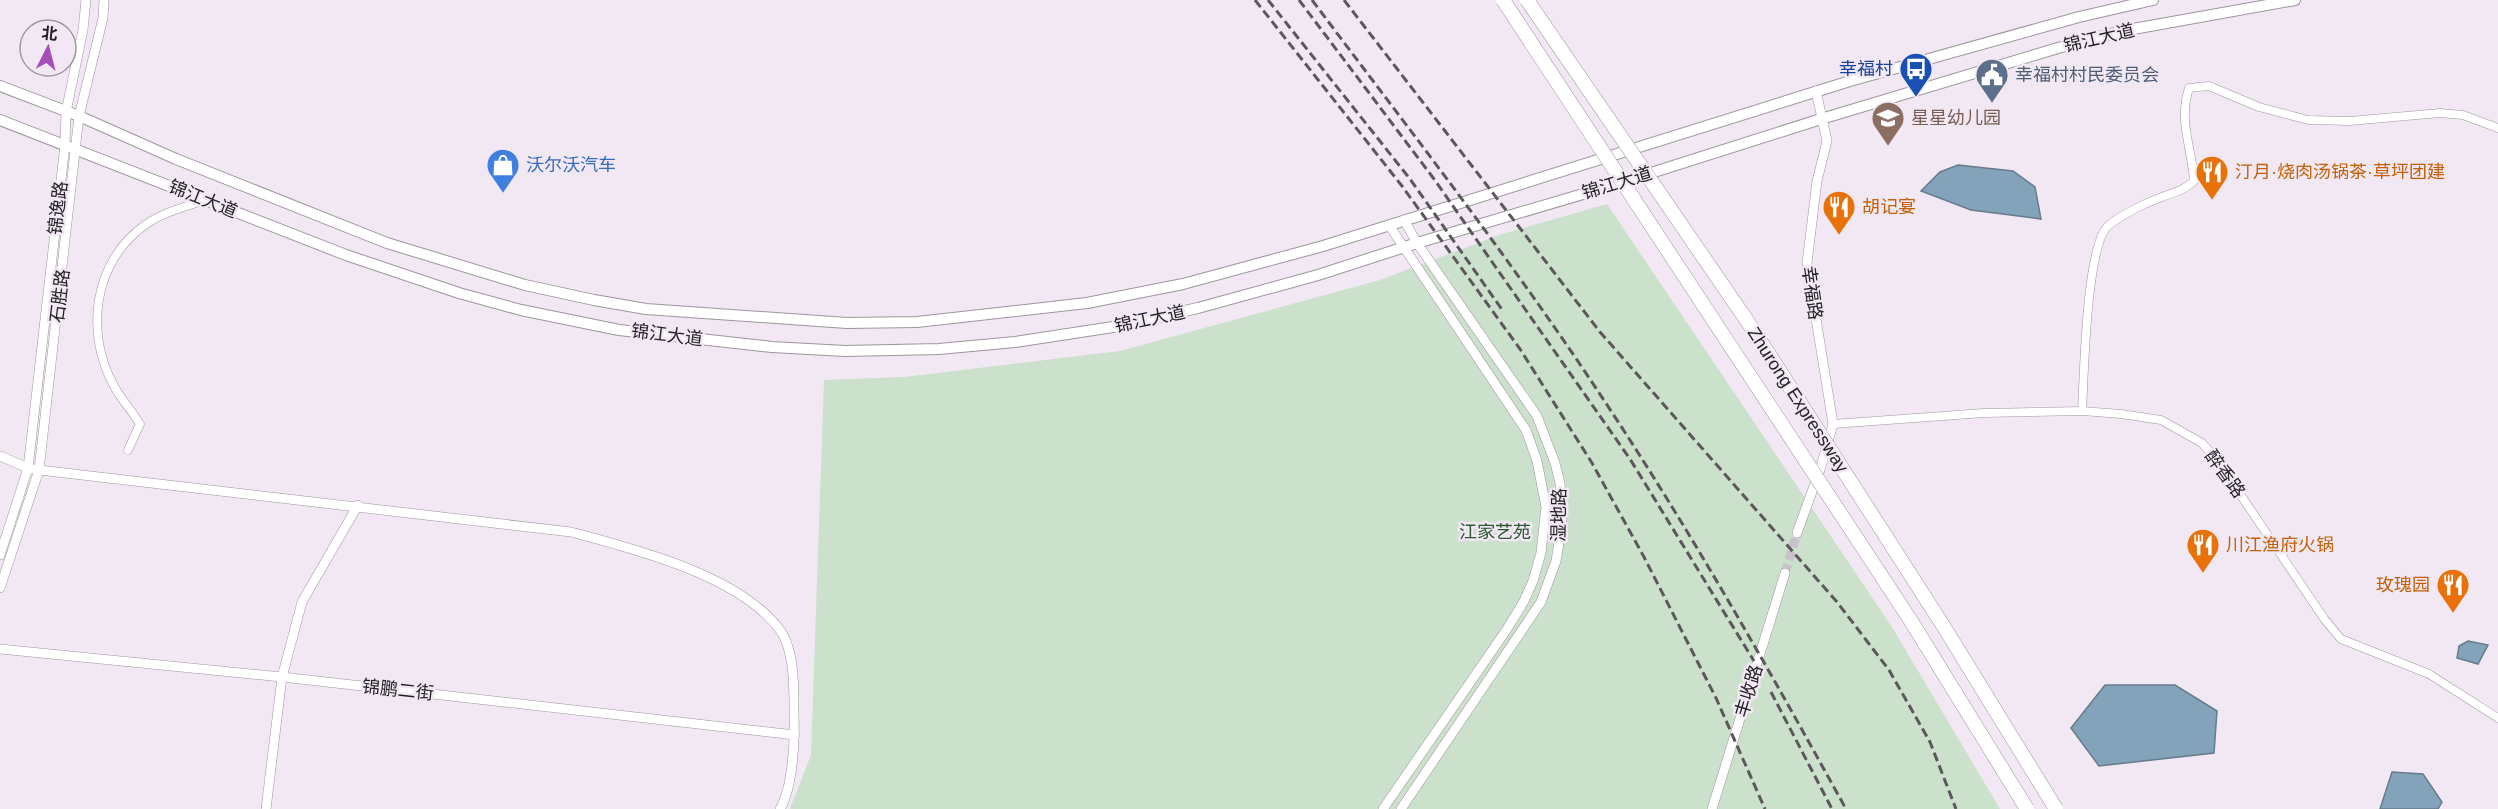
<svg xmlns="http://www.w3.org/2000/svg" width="2498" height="809" viewBox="0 0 2498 809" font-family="Helvetica,'Noto Sans SC',sans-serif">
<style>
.green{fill:#cbe1cc}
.water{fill:#82a3b9;stroke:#667c8d;stroke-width:1.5}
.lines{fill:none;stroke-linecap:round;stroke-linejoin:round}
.tertiary-tunnel{stroke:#c8c0ca;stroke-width:9;stroke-dasharray:9 4.5;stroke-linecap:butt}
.minor-casing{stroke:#9e959f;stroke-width:9}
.tertiary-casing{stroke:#9e959f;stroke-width:10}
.secondary-casing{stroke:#9e959f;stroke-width:12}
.minor{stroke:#fff;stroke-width:8}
.tertiary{stroke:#fff;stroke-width:9}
.secondary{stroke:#fff;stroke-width:10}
.rail{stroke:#5c575d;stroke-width:3;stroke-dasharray:9 4.5;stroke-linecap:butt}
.motorway-bridge-casing{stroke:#9e959f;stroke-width:15;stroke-linecap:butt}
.motorway-bridge{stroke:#fff;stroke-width:14}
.labels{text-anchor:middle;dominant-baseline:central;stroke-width:5;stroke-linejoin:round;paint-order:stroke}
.street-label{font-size:18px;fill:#242125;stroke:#f1e8f3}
.transit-label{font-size:18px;fill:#164399;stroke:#f1e8f3;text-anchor:end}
.service-label{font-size:18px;fill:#4e5e75;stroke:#f1e8f3;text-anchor:start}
.education-label{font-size:18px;fill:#785e54;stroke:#f1e8f3;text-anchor:start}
.shop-label{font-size:18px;fill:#366cbe;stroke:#f1e8f3;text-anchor:start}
.food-label{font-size:18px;fill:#c56008;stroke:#f1e8f3;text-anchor:start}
.park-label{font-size:18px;fill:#2a5631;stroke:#f1e8f3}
</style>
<rect width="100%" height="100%" fill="#f1e8f3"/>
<!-- green -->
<polygon class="green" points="1607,204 1892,627 2000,809 790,809 811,755 824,380 904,377 1120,351 1380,280 1502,234"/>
<!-- water -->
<g class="water">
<polygon points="1958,165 2013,171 2035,187 2041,219 1971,210 1921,191 1940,172"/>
<polygon points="2468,641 2488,645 2478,664 2457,658 2459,646"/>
<polygon points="2105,685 2175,685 2217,711 2214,753 2099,766 2071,728"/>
<polygon points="2392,772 2423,774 2442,802 2438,809 2380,809"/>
</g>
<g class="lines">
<!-- tertiary-tunnel -->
<polyline class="tertiary-tunnel" points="1785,573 1797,533"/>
<!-- minor casing -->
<g class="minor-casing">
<g id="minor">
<path d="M 2082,411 C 2084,378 2086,243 2109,225 C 2123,214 2145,203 2162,197 C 2175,192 2183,191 2194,181 C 2192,147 2178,122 2189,88 L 2209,86 L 2259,107 L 2308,120 L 2350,121 L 2440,113 L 2463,115 L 2498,128"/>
<polyline points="1833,424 1984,413 2082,411 2121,414 2161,420 2202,443 2217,460 2325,620 2341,639 2429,674 2498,718"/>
<path d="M 128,450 L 140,424 C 132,411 121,399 114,386 C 84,332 94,261 145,225 C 163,212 185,207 205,200"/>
</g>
</g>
<!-- tertiary casing -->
<g class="tertiary-casing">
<g id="tertiary">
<path d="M 0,456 L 28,468 L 39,470 L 571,532 C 634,549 739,575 780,630 C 795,651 794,690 794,715 C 795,740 793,787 780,809"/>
<polyline points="1797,533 1821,467 1833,424 1807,263 1817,181 1827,141 1816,91"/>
<polyline points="0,555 28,468 65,145 66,112 83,30 86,0"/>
<polyline points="0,588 39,470 79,116 103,18 104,0"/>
<polyline points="0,649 282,677 795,735"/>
<polyline points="266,809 282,677 302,602 358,505"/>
<polyline points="1383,809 1507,629 1524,601 1533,581 1541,553 1546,507 1537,461 1526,430 1389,225"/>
<polyline points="1401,809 1541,602 1556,561 1562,524 1560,483 1555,463 1537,416 1417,243 1404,220"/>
<polyline points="1712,809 1785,573"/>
</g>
</g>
<!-- secondary casing -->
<g class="secondary-casing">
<g id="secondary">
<polyline points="0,86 79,116 176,159 387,243 525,285 594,300 646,309 847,323 917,322 1087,303 1183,284 1323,246 1850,81 2079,17 2153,0"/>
<polyline points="0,120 346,255 459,293 521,310 619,330 772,347 845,351 939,349 1015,342 1113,327 1198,308 1318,275 1417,243 1610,186 1821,119 2058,48 2122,31 2295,0"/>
</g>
</g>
<!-- minor -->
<use href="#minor" class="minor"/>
<!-- tertiary -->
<use href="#tertiary" class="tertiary"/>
<!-- secondary -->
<use href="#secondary" class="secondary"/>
<!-- rail -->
<g class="rail">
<polyline points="1255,0 1402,186 1520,349 1592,463 1644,557 1716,698 1765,809"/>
<polyline points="1268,0 1410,179 1503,311"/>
<polyline points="1299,0 1434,179 1630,459 1754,661"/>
<path d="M 1312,0 C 1414,136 1520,271 1613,414 C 1697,542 1772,675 1846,809"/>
<polyline points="1344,0 1600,332 1837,602 1889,670 1930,742 1956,809"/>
<polyline points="1771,692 1832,809"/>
</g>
<!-- motorway-bridge casing -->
<g class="motorway-bridge-casing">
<g id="motorway-bridge">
<polyline points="1503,0 1911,621 2027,809"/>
<polyline points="1527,0 1752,328 1944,627 2056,809"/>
</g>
</g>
<!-- motorway-bridge -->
<use href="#motorway-bridge" class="motorway-bridge"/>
</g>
<!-- icons -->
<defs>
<g id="bus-pin" transform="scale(1.725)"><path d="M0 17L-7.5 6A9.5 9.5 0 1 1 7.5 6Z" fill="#1a4fb4" stroke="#f1e8f3"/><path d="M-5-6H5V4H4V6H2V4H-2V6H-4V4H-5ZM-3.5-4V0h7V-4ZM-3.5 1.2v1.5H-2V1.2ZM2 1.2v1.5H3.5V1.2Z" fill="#fff"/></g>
<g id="civic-pin" transform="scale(1.725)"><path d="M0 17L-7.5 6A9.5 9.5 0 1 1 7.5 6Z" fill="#5c6f8a" stroke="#f1e8f3"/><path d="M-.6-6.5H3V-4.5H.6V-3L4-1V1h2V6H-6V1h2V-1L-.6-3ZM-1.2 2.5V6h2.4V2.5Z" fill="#fff"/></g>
<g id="school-pin" transform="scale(1.725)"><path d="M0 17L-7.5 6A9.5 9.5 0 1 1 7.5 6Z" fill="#8d6e63" stroke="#f1e8f3"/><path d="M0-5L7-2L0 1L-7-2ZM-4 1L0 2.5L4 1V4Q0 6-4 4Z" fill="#fff"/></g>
<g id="shop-pin" transform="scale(1.725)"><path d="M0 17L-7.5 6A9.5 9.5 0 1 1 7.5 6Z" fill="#3f7fe0" stroke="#f1e8f3"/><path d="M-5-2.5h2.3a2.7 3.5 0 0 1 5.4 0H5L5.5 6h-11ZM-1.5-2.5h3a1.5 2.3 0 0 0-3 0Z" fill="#fff"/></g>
<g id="restaurant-pin" transform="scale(1.725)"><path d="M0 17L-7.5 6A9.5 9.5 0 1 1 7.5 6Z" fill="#e8710a" stroke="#f1e8f3"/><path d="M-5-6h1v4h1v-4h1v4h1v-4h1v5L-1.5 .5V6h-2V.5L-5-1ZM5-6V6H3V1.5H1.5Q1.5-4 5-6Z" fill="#fff"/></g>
</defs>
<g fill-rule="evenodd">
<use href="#bus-pin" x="1916" y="69"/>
<use href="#civic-pin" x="1992" y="75"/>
<use href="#school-pin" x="1888" y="118"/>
<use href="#shop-pin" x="503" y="165"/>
<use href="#restaurant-pin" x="2212" y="172"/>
<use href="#restaurant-pin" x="1839" y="207"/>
<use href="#restaurant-pin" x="2203" y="545"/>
<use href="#restaurant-pin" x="2453" y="585"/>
</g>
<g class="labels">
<!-- street labels -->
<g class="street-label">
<text transform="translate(2099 38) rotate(-13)">锦江大道</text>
<text transform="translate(1617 183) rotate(-17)">锦江大道</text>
<text transform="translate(203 199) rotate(22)">锦江大道</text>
<text transform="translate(58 208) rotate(-83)">锦逸路</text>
<text transform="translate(1812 293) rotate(82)">幸福路</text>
<text transform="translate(60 296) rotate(-83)">石胜路</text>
<text transform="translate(1150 319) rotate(-12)">锦江大道</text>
<text transform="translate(667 335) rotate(7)">锦江大道</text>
<text transform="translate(1798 400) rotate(57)">Zhurong Expressway</text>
<text transform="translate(2225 474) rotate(54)">醉香路</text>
<text transform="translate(1559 515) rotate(-89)">湿地路</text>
<text transform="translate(398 690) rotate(6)">锦鹏二街</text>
<text transform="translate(1749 691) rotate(-73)">丰收路</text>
</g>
<!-- transit labels -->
<g class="transit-label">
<text x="1893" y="69">幸福村</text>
</g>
<!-- service labels -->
<g class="service-label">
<text x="2015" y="75">幸福村村民委员会</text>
</g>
<!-- education labels -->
<g class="education-label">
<text x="1911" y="118">星星幼儿园</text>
</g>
<!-- shop labels -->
<g class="shop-label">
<text x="526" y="165">沃尔沃汽车</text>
</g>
<!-- food labels -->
<g class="food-label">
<text x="2235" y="172">汀月·烧肉汤锅茶·草坪团建</text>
<text x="1862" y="207">胡记宴</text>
<text x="2226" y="545">川江渔府火锅</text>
<text x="2430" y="585" text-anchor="end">玫瑰园</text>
</g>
<!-- park labels -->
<g class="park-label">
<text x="1495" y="532">江家艺苑</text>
</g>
</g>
<!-- north arrow -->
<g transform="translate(48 48) rotate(6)"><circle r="28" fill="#f1e8f3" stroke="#9f98a1" stroke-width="1.5"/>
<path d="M0-4.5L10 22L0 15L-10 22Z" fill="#a54dba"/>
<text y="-9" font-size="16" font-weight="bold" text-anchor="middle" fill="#242125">北</text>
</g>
</svg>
